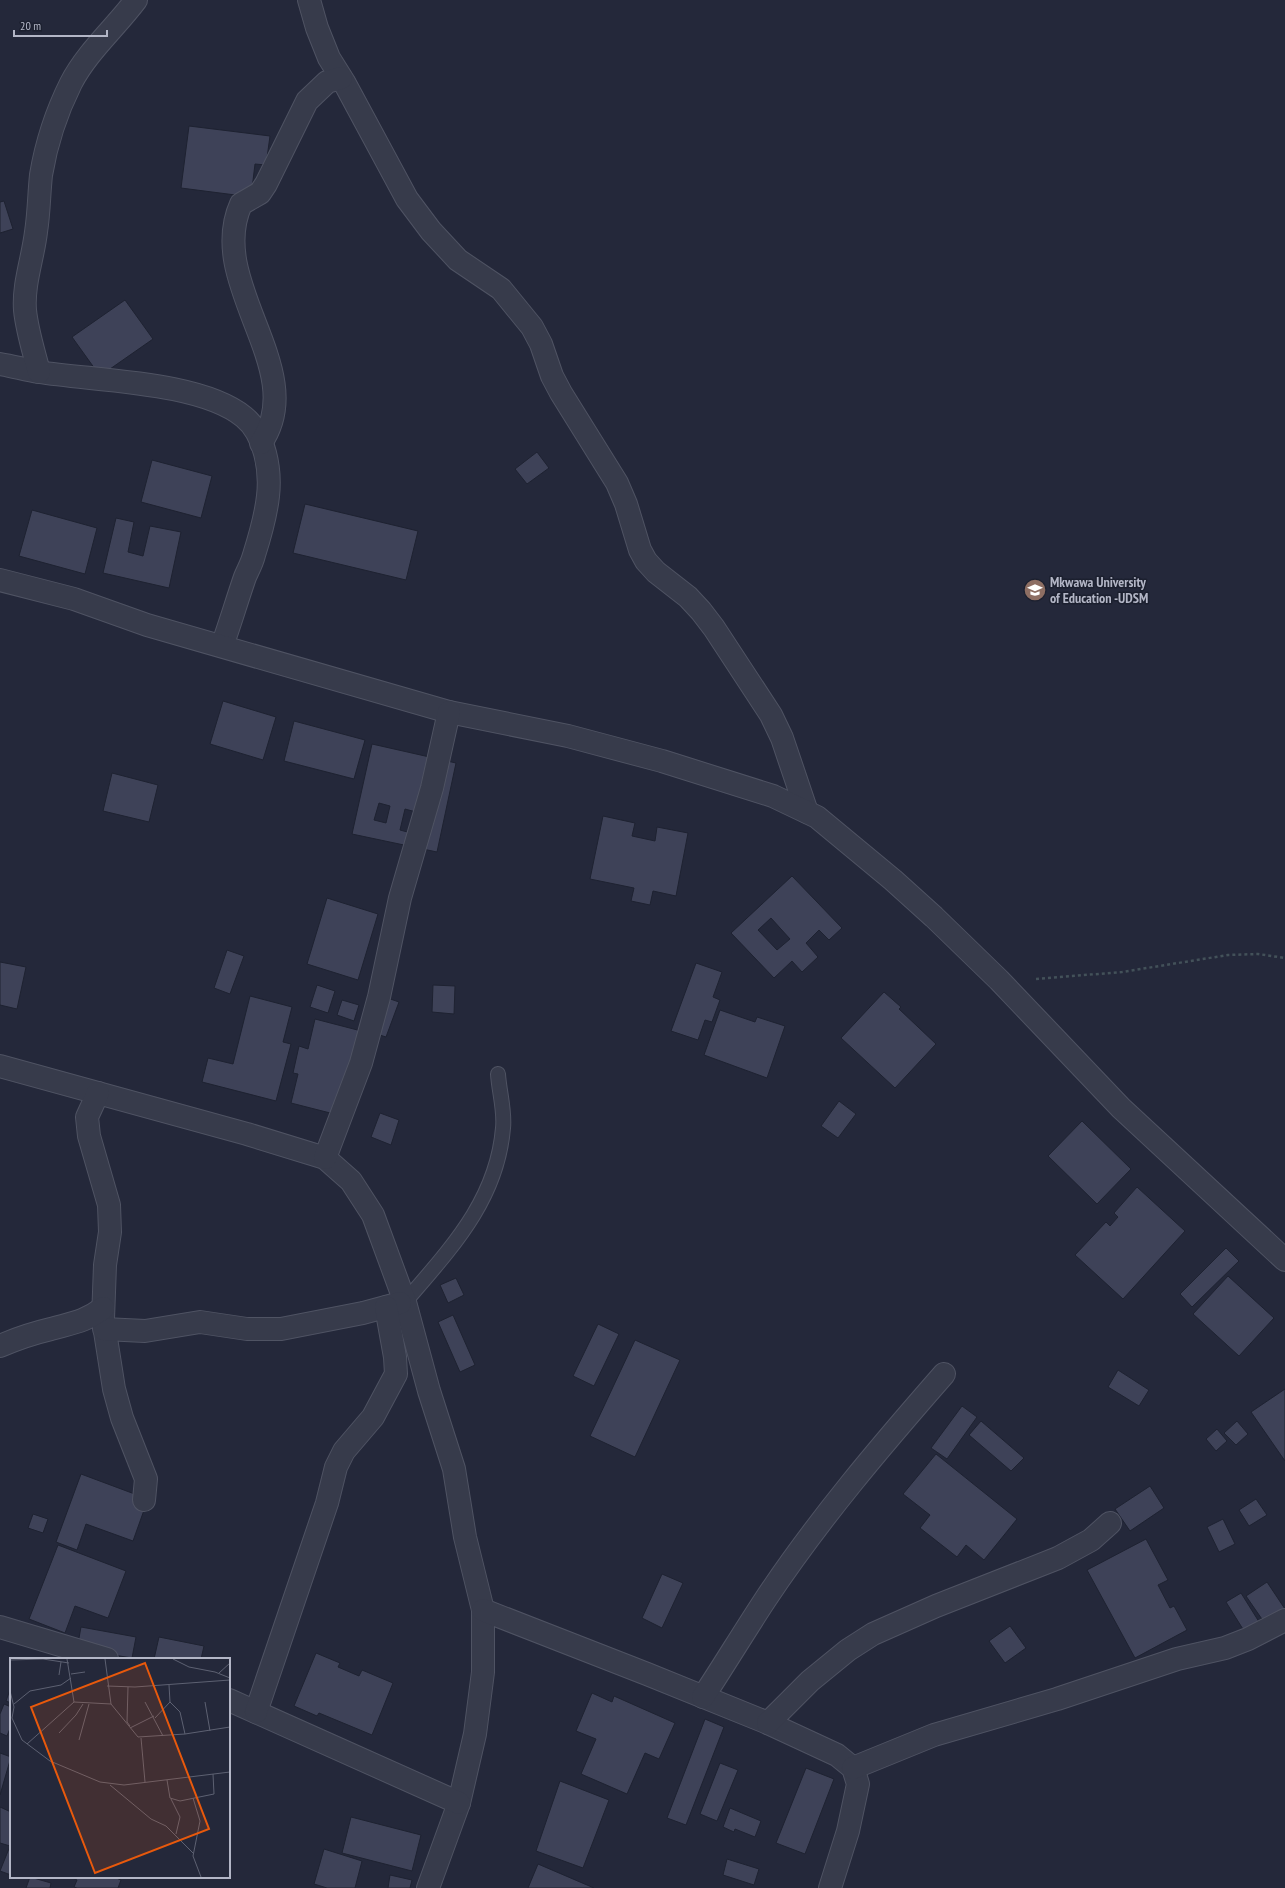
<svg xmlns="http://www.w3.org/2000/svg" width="1285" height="1888" viewBox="0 0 1285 1888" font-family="'PT Sans Narrow',sans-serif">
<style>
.building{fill:#3e4258;stroke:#1e2231;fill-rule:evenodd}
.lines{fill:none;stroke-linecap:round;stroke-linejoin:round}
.service-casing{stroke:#4f5363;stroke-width:16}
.minor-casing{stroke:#4f5363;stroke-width:24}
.path{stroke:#435159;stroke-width:2.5;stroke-dasharray:3 3;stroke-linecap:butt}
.service{stroke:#373b4b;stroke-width:14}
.minor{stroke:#373b4b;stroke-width:22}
.labels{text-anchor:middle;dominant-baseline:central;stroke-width:3;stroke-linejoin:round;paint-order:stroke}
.poi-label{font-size:14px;font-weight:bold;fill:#b3b6c6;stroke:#1c202f;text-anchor:start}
.inset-road{fill:none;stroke:#5d6172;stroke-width:1}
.view{fill:#e8590c;fill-opacity:0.15;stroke:#e8590c;stroke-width:2}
.inset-edge{fill:none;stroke:#b3b6c6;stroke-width:2}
</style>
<rect width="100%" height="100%" fill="#24283a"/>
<!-- building -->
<g class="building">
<polygon points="189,126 270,136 266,165 255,164 251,197 181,188"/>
<polygon points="4,201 13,229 0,233 0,202"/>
<polygon points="125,300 153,339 100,376 72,337"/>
<polygon points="537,452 549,468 527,484 515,469"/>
<polygon points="152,460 212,476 201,518 141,502"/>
<polygon points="305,504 418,531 406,580 293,553"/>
<polygon points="32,510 97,528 85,574 19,556"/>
<polygon points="116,518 134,522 128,552 143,556 150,526 181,532 169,588 103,573"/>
<polygon points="223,701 276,717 263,760 210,744"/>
<polygon points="294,721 365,740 354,779 284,761"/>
<path d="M 372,744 L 456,763 L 437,852 L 352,834 ZM 379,803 L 390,806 L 386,823 L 374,820 ZM 405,809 L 416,812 L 411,833 L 400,830 Z"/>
<polygon points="112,773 158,785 149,822 103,811"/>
<polygon points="603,816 635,823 632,836 655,841 657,827 688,833 676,896 653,891 650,905 631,901 634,888 590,879"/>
<path d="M 792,876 L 842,928 L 829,940 L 819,930 L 806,943 L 818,957 L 802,972 L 792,961 L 774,978 L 731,933 ZM 771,918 L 790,939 L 777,950 L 758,930 Z"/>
<polygon points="327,898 378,914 358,980 307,964"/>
<polygon points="227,950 244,956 230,994 214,988"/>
<polygon points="0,962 26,967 17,1009 0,1005"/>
<polygon points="696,963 722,972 713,997 720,1000 712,1022 705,1020 698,1040 671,1031"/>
<polygon points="317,985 335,991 328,1013 310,1007"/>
<polygon points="433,985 455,986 454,1014 432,1012"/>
<polygon points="884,992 901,1007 899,1009 936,1044 895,1088 841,1038"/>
<polygon points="376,994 399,1002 386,1037 364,1030"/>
<polygon points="250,996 292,1007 283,1042 291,1044 276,1101 202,1082 208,1058 233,1064"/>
<polygon points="342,1000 359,1005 354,1021 337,1015"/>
<polygon points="720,1010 755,1022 757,1017 785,1026 767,1078 704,1055"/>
<polygon points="315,1019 369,1033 342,1116 291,1103 298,1074 293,1073 299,1046 308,1049"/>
<polygon points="839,1101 856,1114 838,1138 821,1126"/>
<polygon points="380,1113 399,1120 391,1145 371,1137"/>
<polygon points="1082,1121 1131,1169 1097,1204 1048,1156"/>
<polygon points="1137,1187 1185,1231 1123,1299 1075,1255 1106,1222 1110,1226 1118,1217 1114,1213"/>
<polygon points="1226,1248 1239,1261 1192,1307 1180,1294"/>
<polygon points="1228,1276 1274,1318 1239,1356 1193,1314"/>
<polygon points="456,1278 464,1295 448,1303 440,1285"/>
<polygon points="453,1315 475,1365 460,1372 438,1322"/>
<polygon points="598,1324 619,1334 594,1386 573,1376"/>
<polygon points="635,1340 680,1360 635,1457 590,1436"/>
<polygon points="1118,1370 1149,1390 1139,1406 1108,1387"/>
<polygon points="1285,1389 1285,1461 1251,1412"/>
<polygon points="962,1406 977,1417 947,1459 931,1448"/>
<polygon points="981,1421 1024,1458 1011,1471 969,1435"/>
<polygon points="1237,1421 1248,1434 1236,1445 1224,1433"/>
<polygon points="1217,1429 1227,1441 1216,1451 1206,1439"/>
<polygon points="936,1454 1017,1519 984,1560 966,1545 957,1557 920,1528 930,1515 903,1494"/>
<polygon points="81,1474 148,1499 133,1541 86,1524 77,1550 56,1542"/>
<polygon points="1150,1486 1164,1508 1130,1531 1115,1509"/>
<polygon points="1256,1499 1267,1515 1249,1526 1239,1510"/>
<polygon points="33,1514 48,1519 43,1533 28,1528"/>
<polygon points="1223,1519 1235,1544 1219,1552 1207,1527"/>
<polygon points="1146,1539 1168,1580 1158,1585 1170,1608 1174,1606 1187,1630 1135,1658 1087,1570"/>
<polygon points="58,1545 126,1571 108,1618 75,1606 65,1633 29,1619"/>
<polygon points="662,1574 683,1583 662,1628 642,1618"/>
<polygon points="1267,1582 1285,1609 1266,1625 1246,1596"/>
<polygon points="1241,1593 1261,1625 1246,1634 1226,1602"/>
<polygon points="1010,1626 1026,1648 1005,1663 989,1641"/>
<polygon points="81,1627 136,1637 132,1658 77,1649"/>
<polygon points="159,1637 204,1646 201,1659 154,1659"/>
<polygon points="316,1653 340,1663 338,1667 359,1676 362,1670 393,1683 372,1735 319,1713 317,1716 294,1706"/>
<polygon points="11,1687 11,1703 6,1701"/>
<polygon points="592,1693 612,1702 614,1696 675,1723 659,1759 645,1753 627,1794 581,1774 596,1739 576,1731"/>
<polygon points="4,1704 11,1707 11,1726 7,1736 0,1733 0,1714"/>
<polygon points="705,1719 724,1727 686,1825 667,1818"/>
<polygon points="0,1753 11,1757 0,1795"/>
<polygon points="720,1763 738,1770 717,1821 700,1814"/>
<polygon points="806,1768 834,1779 805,1854 776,1843"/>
<polygon points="560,1781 609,1800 583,1868 536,1851"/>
<polygon points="0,1807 11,1812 11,1875 0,1871 10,1846 0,1843"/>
<polygon points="730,1808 761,1821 755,1837 735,1829 734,1832 723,1827"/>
<polygon points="351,1817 421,1835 412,1871 342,1853"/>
<polygon points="324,1849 362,1861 355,1888 327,1888 314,1884"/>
<polygon points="727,1859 759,1869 754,1885 723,1875"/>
<polygon points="538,1864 594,1888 528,1888"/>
<polygon points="390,1875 412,1880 410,1888 388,1888"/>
<polygon points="30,1877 51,1883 50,1888 26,1888"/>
<polygon points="71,1877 114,1877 121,1880 118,1888 77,1888 74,1887 77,1880"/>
</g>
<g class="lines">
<!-- service casing -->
<g class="service-casing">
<path id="service" d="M 405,1302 C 450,1249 497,1201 503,1128 C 505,1111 499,1091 498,1074"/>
</g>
<!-- minor casing -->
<g class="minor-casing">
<g id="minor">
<polyline points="309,0 317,28 329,58 344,82 407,199 431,231 458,260 501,289 532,327 541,344 552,376 561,393 617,483 626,504 640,550 646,561 656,572 688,597 701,611 714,628 771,715 782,738 807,812"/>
<path d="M 0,364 C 13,366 26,370 39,372 C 94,381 200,381 244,417 C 265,434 271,470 268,496 C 266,515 260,536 254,555 C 252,563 248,570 245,577 C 237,600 230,624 222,646"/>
<path d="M 39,372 C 34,352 27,331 25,310 C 23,284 33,258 36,232 C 39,213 39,194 41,175 C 46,145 57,111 71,83 C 87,52 115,28 136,0"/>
<path d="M 261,443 C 311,370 205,284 241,204 L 260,193 L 266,184 L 307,101 L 327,82 L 341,78"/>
<polyline points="0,580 74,599 147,625 449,712 568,736 662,761 773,796 817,817 893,880 934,917 999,980 1121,1108 1285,1260"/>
<polyline points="0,1066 247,1134 325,1158 351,1181 373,1215 405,1302 429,1391 454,1469 465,1537 483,1610 483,1672 475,1734 459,1803 428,1888"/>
<polyline points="98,1093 87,1117 89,1136 109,1205 110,1232 105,1265 103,1319 114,1389 122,1418 146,1479 144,1500"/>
<polyline points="325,1158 361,1063 379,997 400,898 432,788 449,712"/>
<polyline points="104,1329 145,1331 200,1322 247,1329 281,1329 363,1313 400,1303"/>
<path d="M 0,1346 C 16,1339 34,1333 51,1329 C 72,1323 85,1322 103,1308"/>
<polyline points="483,1610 647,1674 768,1723 837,1755 853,1768 858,1784 848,1831 830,1888"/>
<polyline points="0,1627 107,1659"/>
<path d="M 703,1697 C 724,1665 744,1632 765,1600 C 818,1520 881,1446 944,1374"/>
<polyline points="229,1700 459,1803"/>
<polyline points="256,1712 327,1503 336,1467 344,1451 373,1417 396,1374 395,1357 386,1307"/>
<polyline points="768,1723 810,1681 848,1650 873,1634 936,1606 1058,1558 1091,1540 1110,1523"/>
<polyline points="853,1768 934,1735 1057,1699 1177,1659 1225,1648 1248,1639 1285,1620"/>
</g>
</g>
<!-- path -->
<polyline class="path" points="1036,979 1122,972 1228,955 1258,954 1285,958"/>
<!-- service -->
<use href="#service" class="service"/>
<!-- minor -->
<use href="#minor" class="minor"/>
</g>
<!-- icons -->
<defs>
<g id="university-disc" transform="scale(1.15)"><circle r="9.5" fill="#8d6e63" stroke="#1c202f"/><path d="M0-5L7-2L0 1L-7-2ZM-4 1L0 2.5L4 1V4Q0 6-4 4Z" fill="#fff"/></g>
</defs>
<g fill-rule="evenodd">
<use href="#university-disc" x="1035" y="590"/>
</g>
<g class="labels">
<!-- poi labels -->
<g class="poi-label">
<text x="1050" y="582">Mkwawa University<tspan x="1050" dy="16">of Education -UDSM</tspan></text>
</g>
</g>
<!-- overview -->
<g transform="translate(10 1658)">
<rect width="220" height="220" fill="#24283a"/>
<path class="inset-road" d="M 57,1 L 64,44 L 101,46M 95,1 L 101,46 L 128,79 L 175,76 L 220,69M 163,1 L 179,9 L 205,14 L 220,20M 0,2 L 33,1 L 59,5M 209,15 L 220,5M 61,16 L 75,14M 49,17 L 51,4M 159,27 L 160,44 L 170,54 L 175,76M 97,28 L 125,29 L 220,22M 118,29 L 117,64 L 120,68M 0,33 L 4,49 L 2,60 L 12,82 L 40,103 L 90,124 L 114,127 L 220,114M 135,44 L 153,78M 195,44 L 200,73M 4,46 L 20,33 L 51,27 L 61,20M 145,60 L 160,44M 120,70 L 144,58M 49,75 L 66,57 L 73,46M 131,80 L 135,124M 69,82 L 79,46M 17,86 L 64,44M 157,122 L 160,140 L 170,143 L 204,136 L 203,116M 100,127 L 141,161 L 156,168 L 183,195M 183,140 L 190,163 L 183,198 L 191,219M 161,141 L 170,159 L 166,176"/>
<path class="view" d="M 135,5 L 199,171 L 85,215 L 21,49 Z"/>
<rect width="220" height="220" class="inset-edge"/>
</g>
<!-- scale -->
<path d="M14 30v6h93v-6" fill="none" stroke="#b3b6c6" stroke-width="2"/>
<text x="20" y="30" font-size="12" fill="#b3b6c6" stroke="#1c202f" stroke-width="3" paint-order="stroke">20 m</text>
</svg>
